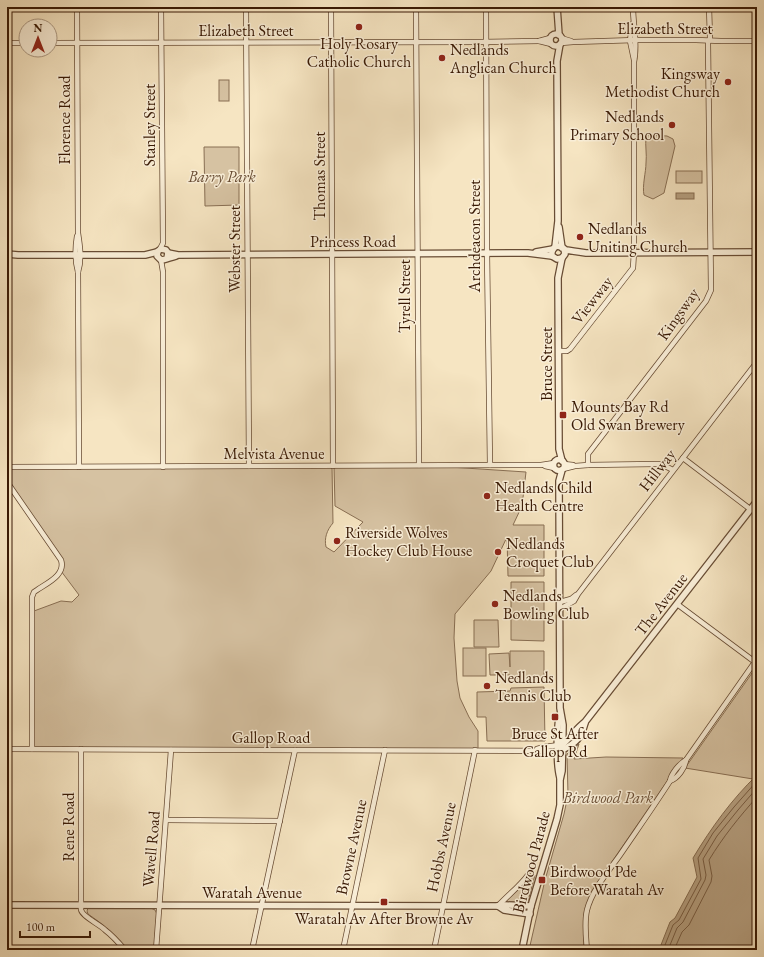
<svg xmlns="http://www.w3.org/2000/svg" width="764" height="957" viewBox="0 0 764 957" font-family="'EB Garamond',serif">
<style>
.green{fill:#d6c2a2;stroke:#886e53}
.water{fill:#b6a081;stroke:#846a4f}
.lines{fill:none;stroke-linecap:round;stroke-linejoin:round}
.shore{stroke:#785c42;stroke-width:1}
.minor-casing{stroke:#684c34;stroke-width:6}
.tertiary-casing{stroke:#684c34;stroke-width:8}
.minor{stroke:#f9eed7;stroke-width:4.5}
.tertiary{stroke:#f9eed7;stroke-width:5.5}
.poi-dot{fill:#8f2418;stroke:#f9eed7;stroke-width:1.5}
.labels{text-anchor:middle;dominant-baseline:central;stroke-width:3;stroke-linejoin:round;paint-order:stroke}
.street-label{font-size:16px;fill:#391904;stroke:#f9eed7}
.poi-label{font-size:16px;fill:#391904;stroke:#f9eed7;text-anchor:start}
.park-label{font-size:16px;font-style:italic;fill:#684c33;stroke:#f9eed7}
</style>
<rect width="100%" height="100%" fill="#f6e5c2"/>
<filter id="stains"><feTurbulence type="fractalNoise" baseFrequency=".005" numOctaves="4"/><feColorMatrix values="0 0 0 0 .2 0 0 0 0 .09 0 0 0 0 .02 0 0 0 .5 -.17"/></filter>
<radialGradient id="worn" r=".72"><stop offset=".6" stop-color="#630" stop-opacity="0"/><stop offset="1" stop-color="#630" stop-opacity=".3"/></radialGradient>
<!-- green -->
<g class="green">
<rect x="219" y="80" width="10" height="21"/>
<path d="M 648,135 L 667,136 L 673,139 L 675,146 L 664,193 L 653,199 L 644,195 C 642,186 646,172 646,163 C 647,154 645,146 646,137 Z"/>
<polygon points="239,147 239,205 205,206 204,147"/>
<rect x="676" y="171" width="26" height="12"/>
<path d="M 419,465 L 526,472 L 522,506 L 513,525 L 544,525 L 544,576 L 508,576 L 507,537 L 491,571 L 455,614 L 454,638 L 457,681 L 460,698 L 469,717 L 478,731 L 478,750 L 33,748 L 34,611 L 61,601 L 72,602 L 79,595 L 61,571 L 61,559 L 7,478 L 7,471 L 9,469 L 332,467 L 333,523 C 327,530 324,538 326,547 L 334,552 L 363,522 L 335,506 L 334,466 Z"/>
<polygon points="511,582 544,582 544,641 511,640"/>
<polygon points="474,620 498,620 499,647 474,647"/>
<rect x="463" y="648" width="23" height="28"/>
<polygon points="510,651 544,651 544,678 511,678 510,675 490,675 489,654 509,653 510,667"/>
<polygon points="757,666 757,775 753,779 685,768"/>
<polygon points="544,687 545,741 487,741 486,717 477,717 477,692 510,691 511,688"/>
<polygon points="579,744 574,759 606,757 683,758 592,891 584,916 584,950 529,950 545,880 564,814 568,795 567,754"/>
<polygon points="535,875 528,901 503,903"/>
<path d="M 88,908 L 151,908 L 155,910 L 157,914 L 154,950 L 128,950 C 115,935 104,925 88,914 L 87,911 Z"/>
</g>
<!-- water -->
<g class="water">
<rect x="676" y="193" width="18" height="6"/>
<path d="M 757,775 L 757,950 L 659,950 L 670,922 L 675,918 L 697,877 L 693,858 C 711,828 732,799 757,775 Z"/>
</g>
<g class="lines">
<!-- shore -->
<g class="shore">
<polyline points="663,950 673,925 679,920 701,879 698,858 713,833 734,807 757,781"/>
<polyline points="668,950 677,928 683,922 705,880 706,875 703,859 717,836 738,810 757,788"/>
<path d="M 674,950 L 682,932 L 689,925 L 711,882 L 712,876 L 709,860 C 723,837 739,817 757,797"/>
</g>
<!-- minor casing -->
<g class="minor-casing">
<g id="minor">
<path d="M 77,7 L 78,233 C 80,246 82,259 78,272"/>
<polyline points="246,7 249,466"/>
<polyline points="331,7 333,466"/>
<polyline points="416,7 419,465"/>
<polyline points="486,7 487,253 490,465"/>
<polyline points="632,24 630,41 634,60"/>
<polyline points="561,38 571,41"/>
<polyline points="539,41 551,44"/>
<polyline points="7,43 26,43"/>
<polyline points="50,43 481,42 539,41 550,38"/>
<polyline points="561,43 573,42 636,40 696,40 721,41 757,41"/>
<path d="M 77,236 C 75,248 75,261 78,272 L 79,467"/>
<polyline points="160,249 163,243 161,7"/>
<polyline points="161,260 163,272 163,467"/>
<path d="M 559,351 L 567,351 L 570,349 L 633,268 L 634,252 L 634,62 C 638,43 633,26 633,7"/>
<polyline points="683,458 750,509"/>
<polyline points="564,464 573,465"/>
<polyline points="588,465 588,454 706,301 711,290 708,43 710,38 709,7"/>
<polyline points="545,466 554,468"/>
<polyline points="7,467 541,465 554,463"/>
<polyline points="563,469 575,466 588,465 655,464 661,464 673,470"/>
<path d="M 7,482 L 61,560 C 66,575 47,583 37,590 L 34,592 L 32,597 L 32,749"/>
<polyline points="560,602 571,599 576,595"/>
<polyline points="677,604 755,662"/>
<polyline points="560,609 574,601 578,594 757,362"/>
<polyline points="7,749 559,751"/>
<path d="M 81,749 L 81,910 C 83,917 99,924 105,930 C 113,936 119,943 125,950"/>
<polyline points="537,749 544,747 559,745"/>
<path d="M 670,781 C 678,778 685,768 686,760 L 757,659"/>
<polyline points="167,820 280,821"/>
<path d="M 498,906 C 508,895 519,887 528,875"/>
<polyline points="156,950 171,750"/>
<polyline points="252,950 295,750"/>
<polyline points="343,950 385,750"/>
<polyline points="434,950 475,750"/>
<path d="M 587,950 C 586,937 584,923 587,910 C 592,890 608,872 620,855 C 637,830 654,806 670,781 C 671,774 679,764 686,760"/>
</g>
</g>
<!-- tertiary casing -->
<g class="tertiary-casing">
<g id="tertiary">
<polyline points="557,7 559,35"/>
<circle cx="556" cy="40" r="6"/>
<polyline points="559,227 562,248"/>
<polyline points="555,247 558,221 557,61 560,44"/>
<path d="M 564,249 L 565,254 L 562,258 L 557,259 L 552,256 C 551,251 554,244 561,247 C 563,247 564,249 566,250 C 572,251 579,252 586,253 L 757,252"/>
<polyline points="536,252 553,249"/>
<polyline points="168,253 178,255 528,253 552,256"/>
<polyline points="7,254 18,255 145,255 157,252"/>
<path d="M 167,258 L 168,253 L 166,250 L 161,249 L 158,251 L 157,256 L 161,260 C 165,260 171,257 176,256"/>
<polyline points="562,258 558,278 559,449 562,461"/>
<circle cx="559" cy="465" r="5.5"/>
<path d="M 559,717 C 557,732 556,763 560,778"/>
<path d="M 562,745 C 570,738 576,729 585,722 L 757,501"/>
<path d="M 562,750 C 576,743 581,738 585,723"/>
<polyline points="7,905 498,906 505,905 531,906"/>
<polyline points="498,906 504,910 530,914"/>
<polyline points="522,950 531,906 557,819 560,805 560,780 562,771 563,725 560,708 559,481 562,470"/>
</g>
</g>
<!-- minor -->
<use href="#minor" class="minor"/>
<!-- tertiary -->
<use href="#tertiary" class="tertiary"/>
</g>
<!-- markers -->
<g class="poi-dot">
<circle cx="359" cy="27" r="4"/>
<circle cx="442" cy="58" r="4"/>
<circle cx="728" cy="82" r="4"/>
<circle cx="672" cy="125" r="4"/>
<circle cx="580" cy="237" r="4"/>
<rect x="559" y="411" width="8" height="8" rx="2"/>
<circle cx="487" cy="496" r="4"/>
<circle cx="337" cy="541" r="4"/>
<circle cx="498" cy="552" r="4"/>
<circle cx="495" cy="604" r="4"/>
<circle cx="487" cy="686" r="4"/>
<rect x="551" y="713" width="8" height="8" rx="2"/>
<rect x="538" y="876" width="8" height="8" rx="2"/>
<rect x="380" y="898" width="8" height="8" rx="2"/>
</g>
<g class="labels">
<!-- street labels -->
<g class="street-label">
<text x="665" y="28">Elizabeth Street</text>
<text x="246" y="30">Elizabeth Street</text>
<text transform="translate(64 120) rotate(-90)">Florence Road</text>
<text transform="translate(149 125) rotate(-90)">Stanley Street</text>
<text transform="translate(319 176) rotate(-90)">Thomas Street</text>
<text transform="translate(474 236) rotate(-90)">Archdeacon Street</text>
<text x="353" y="241">Princess Road</text>
<text transform="translate(234 249) rotate(-90)">Webster Street</text>
<text transform="translate(404 296) rotate(-90)">Tyrell Street</text>
<text transform="translate(592 300) rotate(-52)">Viewway</text>
<text transform="translate(678 314) rotate(-55)">Kingsway</text>
<text transform="translate(546 364) rotate(-90)">Bruce Street</text>
<text x="274" y="453">Melvista Avenue</text>
<text transform="translate(657 470) rotate(-52)">Hillway</text>
<text transform="translate(661 604) rotate(-52)">The Avenue</text>
<text x="271" y="737">Gallop Road</text>
<text transform="translate(68 827) rotate(-90)">Rene Road</text>
<text transform="translate(351 847) rotate(-78)">Browne Avenue</text>
<text transform="translate(441 847) rotate(-78)">Hobbs Avenue</text>
<text transform="translate(151 849) rotate(-85)">Wavell Road</text>
<text transform="translate(531 862) rotate(-75)">Birdwood Parade</text>
<text x="252" y="892">Waratah Avenue</text>
</g>
<!-- poi labels -->
<g class="poi-label">
<text x="359" y="43" text-anchor="middle">Holy Rosary<tspan x="359" dy="18">Catholic Church</tspan></text>
<text x="450" y="49">Nedlands<tspan x="450" dy="18">Anglican Church</tspan></text>
<text x="720" y="73" text-anchor="end">Kingsway<tspan x="720" dy="18">Methodist Church</tspan></text>
<text x="664" y="116" text-anchor="end">Nedlands<tspan x="664" dy="18">Primary School</tspan></text>
<text x="588" y="228">Nedlands<tspan x="588" dy="18">Uniting Church</tspan></text>
<text x="571" y="406">Mounts Bay Rd<tspan x="571" dy="18">Old Swan Brewery</tspan></text>
<text x="495" y="487">Nedlands Child<tspan x="495" dy="18">Health Centre</tspan></text>
<text x="345" y="532">Riverside Wolves<tspan x="345" dy="18">Hockey Club House</tspan></text>
<text x="506" y="543">Nedlands<tspan x="506" dy="18">Croquet Club</tspan></text>
<text x="503" y="595">Nedlands<tspan x="503" dy="18">Bowling Club</tspan></text>
<text x="495" y="677">Nedlands<tspan x="495" dy="18">Tennis Club</tspan></text>
<text x="555" y="733" text-anchor="middle">Bruce St After<tspan x="555" dy="18">Gallop Rd</tspan></text>
<text x="550" y="871">Birdwood Pde<tspan x="550" dy="18">Before Waratah Av</tspan></text>
<text x="384" y="918" text-anchor="middle">Waratah Av After Browne Av</text>
</g>
<!-- park labels -->
<g class="park-label">
<text x="222" y="176">Barry Park</text>
<text x="608" y="797">Birdwood Park</text>
</g>
</g>
<!-- margin -->
<rect width="764" height="957" fill="none" stroke="#f6e5c2" stroke-width="24"/>
<rect x="8" y="8" width="748" height="941" fill="none" stroke="#391904" stroke-width="2"/>
<rect x="12" y="12" width="740" height="933" fill="none" stroke="#391904"/>
<!-- north arrow -->
<g transform="translate(38 38)"><circle r="19" fill="#f9eed7" stroke="#ac9983"/>
<path d="M0-3L7 15L0 10L-7 15Z" fill="#8f2418"/>
<text y="-6" font-size="11" font-weight="bold" text-anchor="middle" fill="#391904">N</text>
</g>
<!-- scale -->
<path d="M20 931v6h70v-6" fill="none" stroke="#391904" stroke-width="2"/>
<text x="26" y="931" font-size="12" fill="#391904" stroke="#f9eed7" stroke-width="3" paint-order="stroke">100 m</text>
<rect width="100%" height="100%" filter="url(#stains)"/>
<rect width="100%" height="100%" fill="url(#worn)"/>
</svg>
